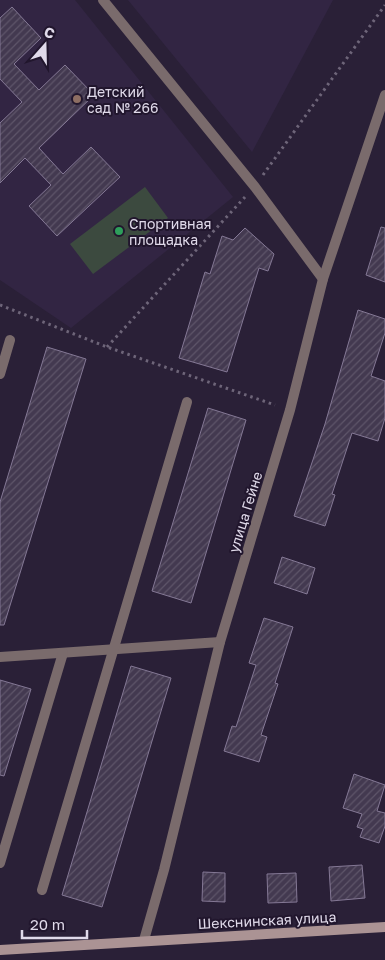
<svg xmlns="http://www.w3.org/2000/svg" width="385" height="960" viewBox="0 0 385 960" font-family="'Golos Text',sans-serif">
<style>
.built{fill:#322543}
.green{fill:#3c4a3f}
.building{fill:url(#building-hatch);stroke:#847895}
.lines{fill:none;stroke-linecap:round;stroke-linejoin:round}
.path{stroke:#6e6579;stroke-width:3;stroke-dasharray:2.5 4;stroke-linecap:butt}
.lane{stroke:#7a6b6c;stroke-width:10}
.street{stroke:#7a6b6c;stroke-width:10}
.secondary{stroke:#ab9394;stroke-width:10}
.education-dot{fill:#8d6e63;stroke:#21162d;stroke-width:2}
.leisure-dot{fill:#2e9e5b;stroke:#21162d;stroke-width:2}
.labels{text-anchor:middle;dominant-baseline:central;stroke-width:4;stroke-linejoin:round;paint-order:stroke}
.poi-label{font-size:14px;fill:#e0daea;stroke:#21162d;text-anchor:start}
.street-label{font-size:14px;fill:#e0daea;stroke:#21162d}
</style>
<defs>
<pattern id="building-hatch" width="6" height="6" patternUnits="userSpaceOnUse" patternTransform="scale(1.25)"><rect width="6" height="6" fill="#433950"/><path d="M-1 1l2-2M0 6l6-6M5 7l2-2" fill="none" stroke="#5e5569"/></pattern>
</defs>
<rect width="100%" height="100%" fill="#2a2037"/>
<!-- built -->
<g class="built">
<polygon points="0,0 75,0 233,197 71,328 0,280"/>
<polygon points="128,0 333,0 252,152"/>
</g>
<!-- green -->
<polygon class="green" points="145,187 168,218 93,274 70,244"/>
<!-- building -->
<g class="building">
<polygon points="12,7 41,38 14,64 39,90 65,65 94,95 39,148 63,174 91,147 120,177 57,236 29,206 51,185 25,158 0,183 0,123 22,102 0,79 0,18"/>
<polygon points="381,227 385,228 385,282 366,275"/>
<polygon points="245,228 274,254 268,271 259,268 227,372 179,358 205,272 210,274 222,236 233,240"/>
<polygon points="358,310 385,319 385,333 371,376 385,381 385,418 378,441 352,433 332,494 335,495 325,526 294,516 325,424"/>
<polygon points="47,347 86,359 4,625 0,625 0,502"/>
<polygon points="208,408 246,420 191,603 152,591"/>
<polygon points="282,557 315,568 307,594 274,583"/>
<polygon points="264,618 293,627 275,683 278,684 261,735 267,737 259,762 224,751 232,726 236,727 256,665 249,663"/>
<polygon points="131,666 171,678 102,907 62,895"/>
<polygon points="0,680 31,689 4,776 0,775"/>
<polygon points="354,774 385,785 377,811 385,813 385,826 379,843 360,837 363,829 357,827 362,814 343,808"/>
<polygon points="362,865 365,898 331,901 329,867"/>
<polygon points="203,872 225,873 225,902 202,901"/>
<polygon points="296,873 297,902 268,903 267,874"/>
</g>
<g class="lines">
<!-- path -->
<g class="path">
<polyline points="263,175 385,5"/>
<polyline points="0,305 107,347 275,405"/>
<polyline points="107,347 245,197"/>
</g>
<!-- lane -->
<g class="lane">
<polyline points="103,0 255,187 323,279"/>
<polyline points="0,374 10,340"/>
<polyline points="0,657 220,642"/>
<polyline points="0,863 63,653"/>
<polyline points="42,890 187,402"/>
</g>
<!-- street -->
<polyline class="street" points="144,940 164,870 220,642 290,410 323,279 385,95"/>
<!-- secondary -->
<polyline class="secondary" points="0,950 385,927"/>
</g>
<!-- markers -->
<circle class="education-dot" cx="77" cy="99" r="5"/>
<circle class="leisure-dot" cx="119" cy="231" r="5"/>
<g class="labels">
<!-- poi labels -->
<g class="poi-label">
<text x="87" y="91">Детский<tspan x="87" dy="16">сад № 266</tspan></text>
<text x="129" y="223">Спортивная<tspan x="129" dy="16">площадка</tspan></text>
</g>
<!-- street labels -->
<g class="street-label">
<text transform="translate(245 512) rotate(-73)">улица Гейне</text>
<text transform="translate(267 920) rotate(-3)">Шекснинская улица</text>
</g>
</g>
<!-- north arrow -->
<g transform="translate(45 45) rotate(20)" stroke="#21162d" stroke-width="4" paint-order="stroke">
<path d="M0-4L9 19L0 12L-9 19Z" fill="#e0daea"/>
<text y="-8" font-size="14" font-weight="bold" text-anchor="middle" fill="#e0daea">С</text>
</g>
<!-- scale -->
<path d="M22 930v8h65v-8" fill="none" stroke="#e0daea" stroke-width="2.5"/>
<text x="30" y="930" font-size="15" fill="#e0daea" stroke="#21162d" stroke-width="4" paint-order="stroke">20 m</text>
</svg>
